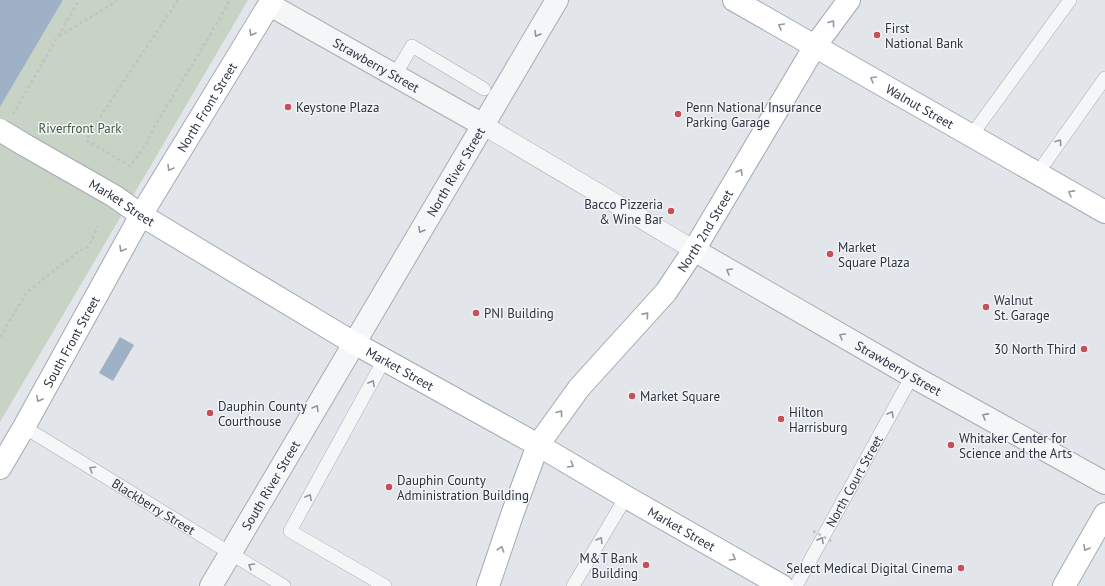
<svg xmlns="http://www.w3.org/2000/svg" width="1105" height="586" viewBox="0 0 1105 586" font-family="'PT Sans',sans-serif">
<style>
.green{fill:#c7d3c4}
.water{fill:#9fb1c7}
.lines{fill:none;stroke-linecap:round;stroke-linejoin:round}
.service-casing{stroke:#a7acb4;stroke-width:14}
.pedestrian-casing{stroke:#a7acb4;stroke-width:20}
.minor-casing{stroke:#a7acb4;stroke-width:24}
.secondary-casing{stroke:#a7acb4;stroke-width:24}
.primary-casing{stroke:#a2a9b5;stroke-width:24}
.path{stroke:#c0c3c8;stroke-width:2.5;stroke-dasharray:3 3;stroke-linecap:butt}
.service{stroke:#f5f6f8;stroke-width:13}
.pedestrian{stroke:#f5f6f8;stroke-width:19}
.minor{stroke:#f5f6f8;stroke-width:22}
.secondary{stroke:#fff;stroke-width:22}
.primary{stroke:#fff;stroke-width:22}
.primary-bridge-casing{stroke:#a2a9b5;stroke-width:24;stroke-linecap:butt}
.path-bridge{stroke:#c0c3c8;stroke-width:2.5;stroke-dasharray:3 3;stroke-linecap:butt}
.primary-bridge{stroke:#fff;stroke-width:22}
.oneway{stroke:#9598a0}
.oneway2{stroke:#90949c}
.poi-dot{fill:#c74f5b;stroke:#f2f4f7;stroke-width:1.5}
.labels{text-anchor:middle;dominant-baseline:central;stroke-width:3;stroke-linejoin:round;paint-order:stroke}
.poi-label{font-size:13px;fill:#2b3241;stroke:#f2f4f7;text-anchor:start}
.street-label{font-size:13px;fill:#2b3241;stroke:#f2f4f7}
.park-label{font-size:13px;fill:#3e5c39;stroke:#f2f4f7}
</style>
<rect width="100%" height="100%" fill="#e2e5ea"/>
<!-- green -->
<polygon class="green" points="63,0 248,0 0,422 0,107"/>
<!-- water -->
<g class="water">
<polygon points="0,0 63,0 0,107"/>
<polygon points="120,337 134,345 113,381 99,373"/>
</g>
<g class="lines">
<!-- service casing -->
<g class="service-casing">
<g id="service">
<polyline points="395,75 412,46 484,89"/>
<polyline points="971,136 1070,0"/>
<polyline points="1037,174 1105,78"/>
<polyline points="384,360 290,531 385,586"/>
<path id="s1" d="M 24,427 L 284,586"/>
<polyline points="573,586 626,497"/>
<path id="s2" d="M 796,586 L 912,376"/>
</g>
</g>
<!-- pedestrian casing -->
<g class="pedestrian-casing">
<polyline id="pedestrian" points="483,125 694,250"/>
</g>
<!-- minor casing -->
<g class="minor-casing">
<g id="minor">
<path id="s3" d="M 270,5 L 483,125"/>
<path id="s4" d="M 694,250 L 912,376 L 1105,483"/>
<path id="s5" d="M 211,586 L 557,0"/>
</g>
</g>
<!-- secondary casing -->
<g class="secondary-casing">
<polyline id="secondary" points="1064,586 1105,514"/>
</g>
<!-- primary casing -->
<g class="primary-casing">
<g id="primary">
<path id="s6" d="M 734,0 L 1105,212"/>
<path id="s7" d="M 23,144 L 114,196 L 141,215 L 347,339 L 538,445 L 626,497 L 782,586"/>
<path id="s8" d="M 0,468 L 24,427 L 141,215 L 272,0"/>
<path id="s9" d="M 488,586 L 513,512 L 538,445 L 579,388 L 666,292 L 694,250 L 815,46 L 849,0"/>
</g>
</g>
<!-- path -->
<g class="path">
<polyline points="178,0 106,108 86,140 130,166 147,143 154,127 203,47 230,0"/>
<polyline points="59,36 111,5 117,0"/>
<polyline points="13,114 79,0"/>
<polyline points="0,337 27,292 78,252 89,246 98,226"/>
</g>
<!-- service -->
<use href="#service" class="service"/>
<!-- pedestrian -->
<use href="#pedestrian" class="pedestrian"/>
<!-- minor -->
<use href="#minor" class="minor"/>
<!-- secondary -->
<use href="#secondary" class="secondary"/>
<!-- primary -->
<use href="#primary" class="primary"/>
<!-- primary-bridge casing -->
<g class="primary-bridge-casing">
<polyline id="primary-bridge" points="0,130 23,144"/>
</g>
<!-- path-bridge -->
<polyline class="path-bridge" points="813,531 833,542"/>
<!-- primary-bridge -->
<use href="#primary-bridge" class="primary-bridge"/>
</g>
<!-- one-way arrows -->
<defs><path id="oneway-chevron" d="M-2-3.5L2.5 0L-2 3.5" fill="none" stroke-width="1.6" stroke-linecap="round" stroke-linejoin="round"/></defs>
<g class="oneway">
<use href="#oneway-chevron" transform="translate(832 23) rotate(-53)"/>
<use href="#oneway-chevron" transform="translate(781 26) rotate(-150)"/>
<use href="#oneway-chevron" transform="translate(252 33) rotate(121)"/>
<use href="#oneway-chevron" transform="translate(873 79) rotate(-150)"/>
<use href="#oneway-chevron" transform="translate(170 168) rotate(121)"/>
<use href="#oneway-chevron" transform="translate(740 172) rotate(-60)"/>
<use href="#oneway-chevron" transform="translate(1071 193) rotate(-151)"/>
<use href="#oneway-chevron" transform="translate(122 249) rotate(119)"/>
<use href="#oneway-chevron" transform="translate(646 315) rotate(-48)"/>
<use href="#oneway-chevron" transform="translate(39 399) rotate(119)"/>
<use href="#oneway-chevron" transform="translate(560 413) rotate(-53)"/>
<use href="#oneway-chevron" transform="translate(571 465) rotate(31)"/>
<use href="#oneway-chevron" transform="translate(1086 548) rotate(120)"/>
<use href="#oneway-chevron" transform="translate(501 549) rotate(-72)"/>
<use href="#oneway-chevron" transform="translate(733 558) rotate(30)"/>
</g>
<g class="oneway2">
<use href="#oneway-chevron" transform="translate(537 34) rotate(120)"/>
<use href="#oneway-chevron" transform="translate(1059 142) rotate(-54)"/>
<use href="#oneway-chevron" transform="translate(421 230) rotate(120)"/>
<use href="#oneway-chevron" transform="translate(729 271) rotate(-150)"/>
<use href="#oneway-chevron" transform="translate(842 336) rotate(-150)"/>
<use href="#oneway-chevron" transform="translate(372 383) rotate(-61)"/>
<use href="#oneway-chevron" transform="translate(316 408) rotate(-59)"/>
<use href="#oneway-chevron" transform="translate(891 414) rotate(-61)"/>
<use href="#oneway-chevron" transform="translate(985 416) rotate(-151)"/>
<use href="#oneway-chevron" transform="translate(92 469) rotate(-149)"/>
<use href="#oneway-chevron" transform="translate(309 497) rotate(-61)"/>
<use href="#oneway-chevron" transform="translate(600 540) rotate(-59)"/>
<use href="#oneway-chevron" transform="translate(821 540) rotate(-61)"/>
<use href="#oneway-chevron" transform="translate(251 566) rotate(-149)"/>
</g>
<!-- markers -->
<g class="poi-dot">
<circle cx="877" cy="35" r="4"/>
<circle cx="288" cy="107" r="4"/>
<circle cx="678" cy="114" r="4"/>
<circle cx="671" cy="211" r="4"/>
<circle cx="830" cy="254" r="4"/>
<circle cx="986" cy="307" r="4"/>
<circle cx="476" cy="313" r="4"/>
<circle cx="1084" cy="349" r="4"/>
<circle cx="632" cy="396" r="4"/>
<circle cx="210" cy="413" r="4"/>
<circle cx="781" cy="419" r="4"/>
<circle cx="951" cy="445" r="4"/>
<circle cx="389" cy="487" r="4"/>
<circle cx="646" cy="565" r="4"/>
<circle cx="961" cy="568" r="4"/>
</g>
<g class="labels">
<!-- poi labels -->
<g class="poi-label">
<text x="885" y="28">First<tspan x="885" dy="15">National Bank</tspan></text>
<text x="296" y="107">Keystone Plaza</text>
<text x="686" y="107">Penn National Insurance<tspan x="686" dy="15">Parking Garage</tspan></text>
<text x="663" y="204" text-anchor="end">Bacco Pizzeria<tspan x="663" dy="15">&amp; Wine Bar</tspan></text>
<text x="838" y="247">Market<tspan x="838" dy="15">Square Plaza</tspan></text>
<text x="994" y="300">Walnut<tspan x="994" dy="15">St. Garage</tspan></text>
<text x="484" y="313">PNI Building</text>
<text x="1076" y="349" text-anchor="end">30 North Third</text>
<text x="640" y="396">Market Square</text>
<text x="218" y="406">Dauphin County<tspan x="218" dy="15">Courthouse</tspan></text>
<text x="789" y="412">Hilton<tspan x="789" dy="15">Harrisburg</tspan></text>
<text x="959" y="438">Whitaker Center for<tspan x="959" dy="15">Science and the Arts</tspan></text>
<text x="397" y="480">Dauphin County<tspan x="397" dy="15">Administration Building</tspan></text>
<text x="638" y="558" text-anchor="end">M&amp;T Bank<tspan x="638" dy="15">Building</tspan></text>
<text x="953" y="568" text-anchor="end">Select Medical Digital Cinema</text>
</g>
<!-- street labels -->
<g class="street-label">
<text stroke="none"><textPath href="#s3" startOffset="122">Strawberry Street</textPath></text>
<text stroke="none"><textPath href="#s6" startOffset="214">Walnut Street</textPath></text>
<text stroke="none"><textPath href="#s8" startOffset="416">North Front Street</textPath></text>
<text stroke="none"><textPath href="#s5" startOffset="481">North River Street</textPath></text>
<text stroke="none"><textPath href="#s7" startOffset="115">Market Street</textPath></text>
<text stroke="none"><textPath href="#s9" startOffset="422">North 2nd Street</textPath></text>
<text stroke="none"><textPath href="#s8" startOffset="145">South Front Street</textPath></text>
<text stroke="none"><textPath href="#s4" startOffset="236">Strawberry Street</textPath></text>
<text stroke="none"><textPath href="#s7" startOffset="439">Market Street</textPath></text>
<text stroke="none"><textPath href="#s2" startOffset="120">North Court Street</textPath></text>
<text stroke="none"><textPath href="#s5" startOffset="117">South River Street</textPath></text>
<text stroke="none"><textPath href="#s1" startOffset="152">Blackberry Street</textPath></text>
<text stroke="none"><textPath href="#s7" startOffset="763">Market Street</textPath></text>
</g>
<!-- park labels -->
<g class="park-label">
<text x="80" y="128">Riverfront Park</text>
</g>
</g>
</svg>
